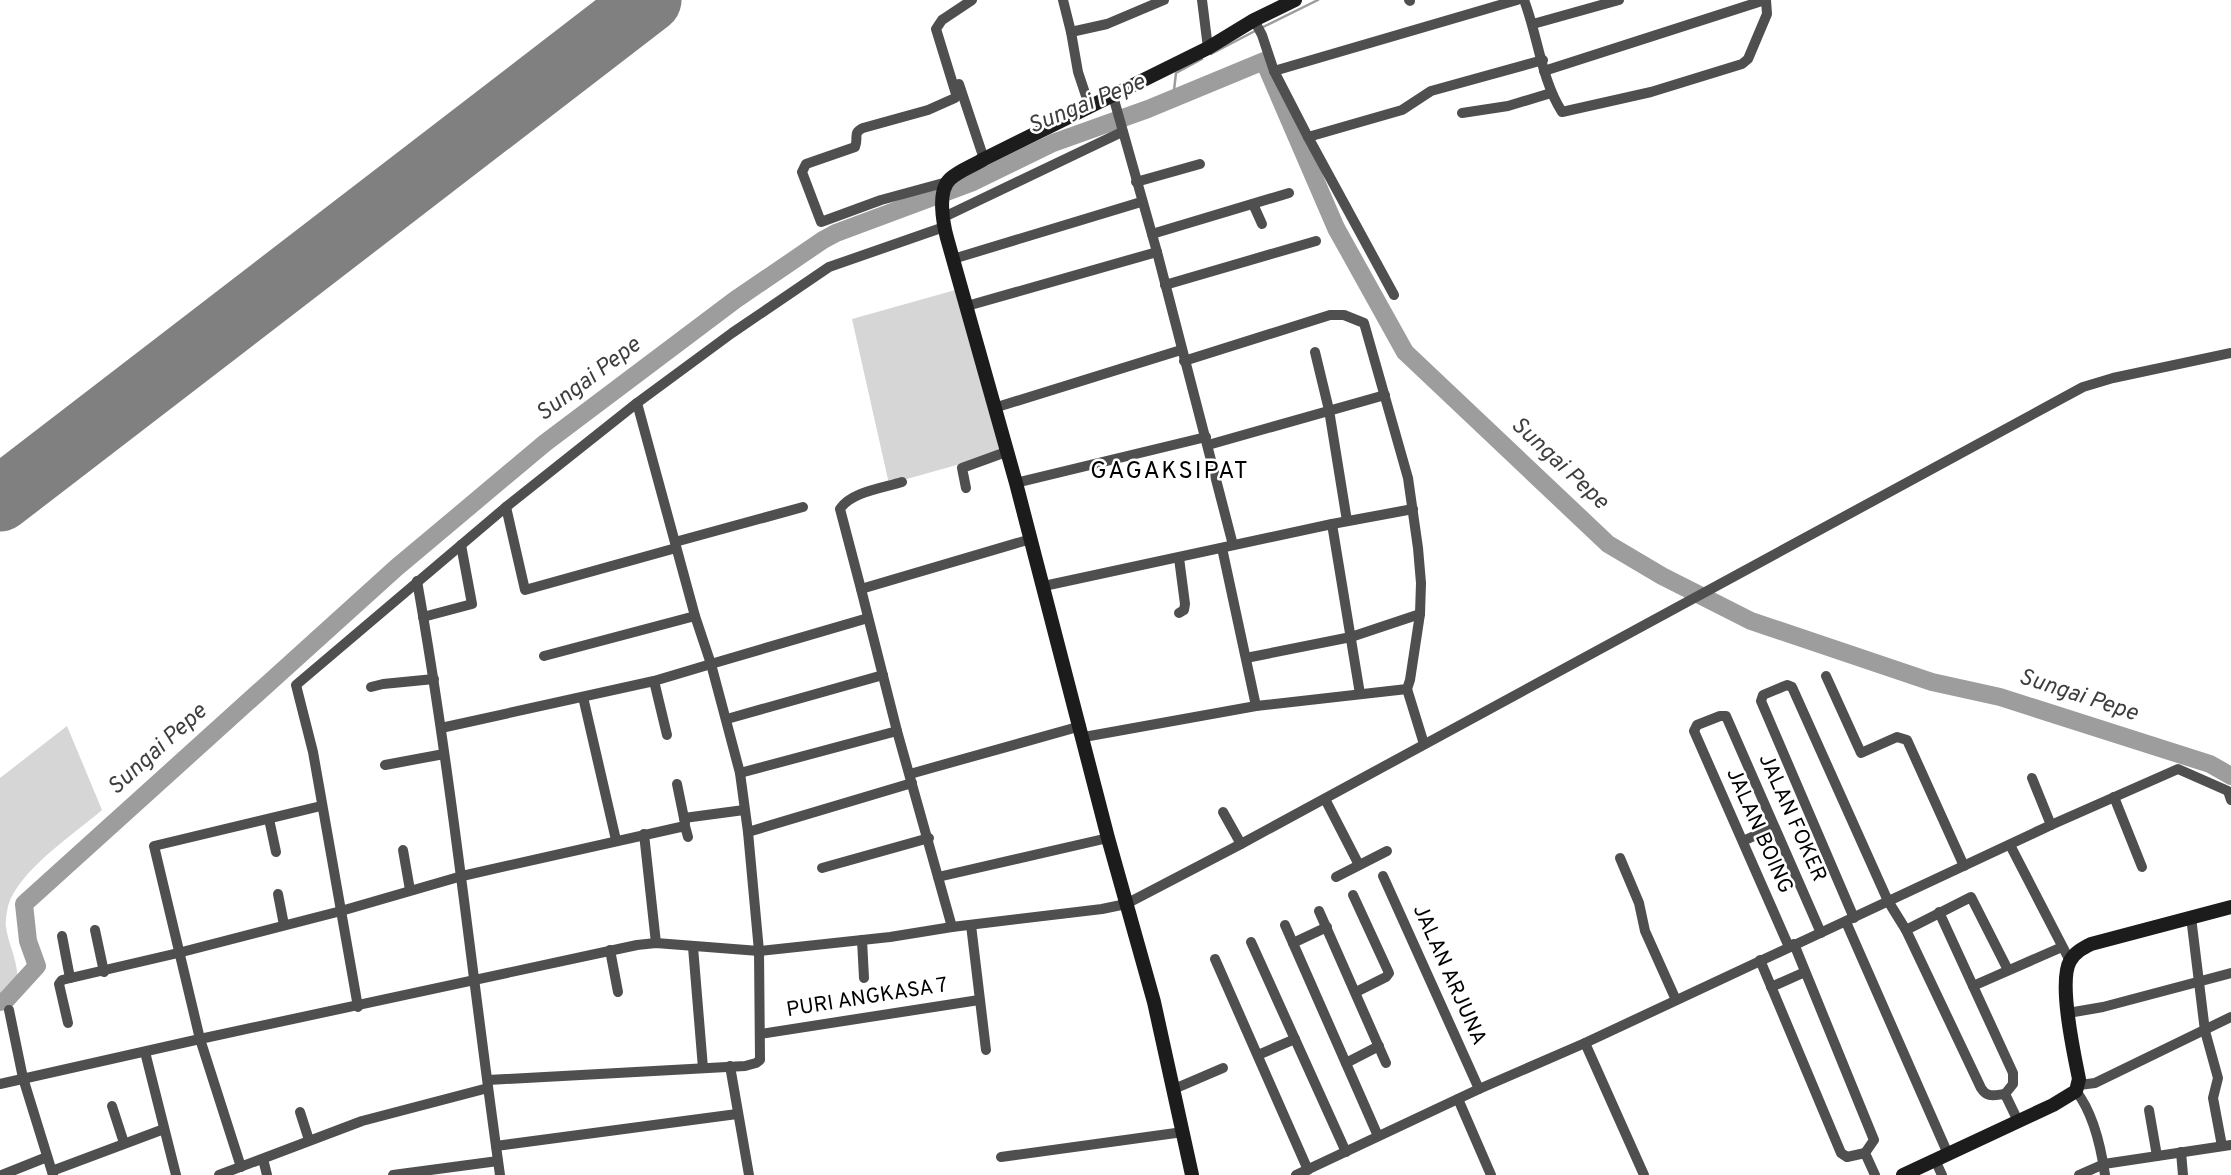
<svg xmlns="http://www.w3.org/2000/svg" width="2231" height="1175" viewBox="0 0 2231 1175" font-family="Overpass,sans-serif">
<style>
.green{fill:#d6d6d6}
.lines{fill:none;stroke-linecap:round;stroke-linejoin:round}
.stream{stroke:#9d9d9d;stroke-width:2.5}
.river{stroke:#9d9d9d;stroke-width:18}
.taxiway{stroke:#808080;stroke-width:26}
.runway{stroke:#808080;stroke-width:65}
.minor{stroke:#4f4f4f;stroke-width:10}
.secondary{stroke:#1c1c1c;stroke-width:14}
.labels{text-anchor:middle;dominant-baseline:central;stroke-width:5;stroke-linejoin:round;paint-order:stroke}
.street-label{font-size:21px;fill:#000;stroke:#fff}
.water-label{font-size:23px;font-style:italic;fill:#3e3e3e;stroke:#fff}
.quarter-label{font-size:24px;letter-spacing:2px;fill:#000;stroke:#fff}
</style>
<rect width="100%" height="100%" fill="#fff"/>
<!-- green -->
<g class="green">
<polygon points="959,289 1003,452 889,484 852,319"/>
<path d="M 67,726 L 102,810 C 74,834 19,870 8,906 C 7,912 5,921 6,927 C 8,949 34,989 0,999 L 0,778 Z"/>
</g>
<g class="lines">
<!-- stream -->
<g class="stream">
<polyline points="1261,28 1318,0"/>
<polyline points="1211,54 1255,31"/>
<polyline points="1173,99 1176,73 1202,59"/>
</g>
<!-- river -->
<polyline class="river" points="0,1002 6,1000 37,966 28,941 24,904 396,568 545,443 735,300 823,240 836,233 973,182 1053,143 1148,109 1264,61 1336,228 1405,352 1608,544 1662,576 1751,621 1932,682 2000,697 2210,764 2231,776"/>
<!-- taxiway -->
<polyline class="taxiway" points="648,0 649,0"/>
<!-- runway -->
<polyline class="runway" points="0,499 649,0"/>
<!-- minor -->
<g class="minor">
<polyline points="1063,0 1071,32"/>
<polyline points="1202,0 1208,48"/>
<polyline points="1409,0 1410,1"/>
<path d="M 1524,0 C 1538,36 1541,79 1562,112 L 1651,92 L 1742,64 L 1748,59 L 1767,14 L 1766,0"/>
<polyline points="1254,20 1262,35 1274,71 1308,137 1394,295"/>
<polyline points="1533,24 1619,0"/>
<polyline points="1274,71 1517,0"/>
<polyline points="1544,71 1765,0"/>
<polyline points="959,84 984,159"/>
<polyline points="1113,96 1157,252 1233,545"/>
<polyline points="1090,108 1078,72 1071,32 1107,24 1164,0"/>
<polyline points="1462,113 1508,106 1551,93"/>
<polyline points="1308,137 1402,110 1431,91 1543,60"/>
<path d="M 947,182 L 881,200 L 821,222 L 802,172 L 806,164 L 855,147 C 859,138 852,133 863,128 L 928,110 L 955,98 L 956,94 L 936,29 L 942,20 L 972,0"/>
<polyline points="1136,182 1200,164"/>
<polyline points="1253,204 1262,224"/>
<polyline points="944,217 1122,132"/>
<polyline points="1152,234 1289,193"/>
<polyline points="953,259 1141,202"/>
<polyline points="1165,285 1316,241"/>
<polyline points="967,306 1157,252"/>
<polyline points="1315,352 1329,410 1347,521"/>
<polyline points="994,408 1181,350"/>
<polyline points="1208,445 1385,395"/>
<polyline points="1016,483 1206,437"/>
<polyline points="966,488 962,468 1006,452"/>
<polyline points="506,507 525,590 676,548"/>
<polyline points="1332,524 1360,694"/>
<polyline points="675,542 803,507"/>
<polyline points="1222,548 1256,706"/>
<polyline points="1179,558 1185,604 1184,610 1179,613"/>
<path d="M 417,581 C 452,778 472,977 500,1175"/>
<polyline points="1044,586 1332,524 1413,509"/>
<path d="M 861,589 L 840,509 C 851,492 883,488 902,482"/>
<polyline points="695,616 711,664 868,618"/>
<polyline points="423,617 472,604 461,545"/>
<polyline points="544,656 695,616 637,403"/>
<polyline points="1246,658 1351,637 1420,614"/>
<polyline points="1826,676 1861,753 1897,737 1907,740 1964,866"/>
<polyline points="654,681 667,735"/>
<polyline points="371,687 383,684 434,679"/>
<polyline points="1407,689 1424,744"/>
<polyline points="583,697 616,840"/>
<polyline points="727,719 883,675"/>
<polyline points="441,728 654,681 711,664 740,773 748,832 759,951 760,1060 756,1063 745,1066 488,1080"/>
<polyline points="1084,737 1256,706 1407,689 1410,680 1420,614 1421,583 1418,548 1408,478 1364,323 1344,315 1330,315 1184,361"/>
<polyline points="385,765 444,754"/>
<polyline points="740,773 897,731"/>
<polyline points="910,774 1081,726"/>
<polyline points="2032,778 2051,825"/>
<polyline points="677,784 685,823"/>
<polyline points="2114,797 2142,867"/>
<polyline points="1325,799 1359,865"/>
<polyline points="1223,812 1241,844"/>
<polyline points="684,818 744,810"/>
<polyline points="269,819 276,852"/>
<polyline points="748,832 912,783"/>
<polyline points="644,834 656,943"/>
<polyline points="1743,841 1774,827"/>
<polyline points="2010,845 2070,961"/>
<polyline points="403,850 410,890"/>
<polyline points="1620,858 1639,903 1645,931 1676,1000"/>
<polyline points="822,868 929,838"/>
<polyline points="1383,876 1479,1089"/>
<polyline points="938,877 1108,838"/>
<polyline points="1336,877 1387,851"/>
<polyline points="278,894 284,925"/>
<polyline points="1353,895 1389,973 1386,977 1356,992"/>
<polyline points="1319,911 1386,1063"/>
<polyline points="1939,912 2013,1073 2013,1084 2005,1094 2018,1121"/>
<polyline points="2191,917 2205,1031 2218,1078 2213,1098 2222,1146"/>
<polyline points="1854,918 1761,701 1763,695 1787,685 1792,687 1888,901 1906,930"/>
<polyline points="1846,922 1948,1154"/>
<polyline points="971,925 986,1050"/>
<polyline points="1285,925 1378,1136"/>
<polyline points="952,927 897,731 861,589 1031,539"/>
<polyline points="95,930 104,972"/>
<polyline points="62,936 70,978"/>
<polyline points="862,940 864,978"/>
<polyline points="1251,942 1346,1152"/>
<polyline points="1293,943 1327,927"/>
<polyline points="1794,944 1874,1140 1865,1153 1875,1175"/>
<polyline points="693,947 703,1068"/>
<polyline points="1789,947 1694,731 1697,725 1720,716 1726,716 1821,933"/>
<polyline points="610,950 618,992"/>
<polyline points="1215,959 1308,1170"/>
<polyline points="1760,960 1841,1153 1847,1157 1865,1153"/>
<polyline points="1973,986 2062,947"/>
<polyline points="1771,987 1805,972"/>
<polyline points="358,1007 313,752 296,685 506,507 637,403 732,333 829,267 944,227"/>
<polyline points="9,1010 23,1078 53,1175"/>
<polyline points="2068,1013 2103,1007 2231,973"/>
<polyline points="68,1023 59,984 62,980 178,953 341,911 462,876 685,826 688,837"/>
<polyline points="760,1034 979,1000"/>
<polyline points="1585,1043 1644,1175"/>
<polyline points="145,1052 176,1175"/>
<polyline points="1258,1055 1295,1039"/>
<polyline points="1346,1063 1379,1046"/>
<polyline points="730,1066 749,1175"/>
<polyline points="0,1084 200,1039 154,846 321,806"/>
<polyline points="2079,1085 2095,1083 2231,1017"/>
<polyline points="1174,1089 1223,1068"/>
<path d="M 2076,1091 C 2094,1114 2101,1147 2105,1175"/>
<path d="M 2005,1094 C 1994,1095 1987,1098 1981,1088 L 1906,930 L 1971,897 L 2008,970"/>
<polyline points="1458,1099 1491,1175"/>
<polyline points="112,1106 124,1143"/>
<polyline points="2149,1110 2157,1156"/>
<polyline points="300,1112 309,1140"/>
<polyline points="496,1146 737,1114"/>
<polyline points="2181,1152 2183,1175"/>
<polyline points="1001,1157 1183,1132"/>
<polyline points="263,1159 267,1175"/>
<polyline points="1935,1160 1942,1175"/>
<polyline points="241,1167 200,1039 637,945 656,943 759,951 890,937 952,927 1102,909 1126,904 1241,844 2083,387 2113,378 2231,353"/>
<polyline points="52,1171 164,1129"/>
<polyline points="2,1175 47,1157"/>
<polyline points="219,1175 362,1121 488,1088"/>
<polyline points="393,1175 498,1161"/>
<polyline points="1296,1175 1479,1089 1585,1043 2051,825 2178,769 2228,791 2231,800"/>
<polyline points="2079,1175 2104,1164 2231,1145"/>
</g>
<!-- secondary -->
<g class="secondary">
<path d="M 1192,1175 L 1154,1002 L 1108,838 L 1016,483 L 947,238 C 943,223 937,191 950,179 C 960,170 973,166 984,159 L 1208,48 L 1254,20 L 1295,0"/>
<path d="M 1903,1175 L 2053,1105 L 2076,1091 L 2079,1079 C 2074,1054 2058,982 2070,961 C 2075,952 2083,948 2091,944 L 2231,907"/>
</g>
</g>
<g class="labels">
<!-- street labels -->
<g class="street-label">
<text transform="translate(1792 818) rotate(66)">JALAN FOKER</text>
<text transform="translate(1759 831) rotate(66)">JALAN BOING</text>
<text transform="translate(1449 975) rotate(66)">JALAN ARJUNA</text>
<text transform="translate(867 998) rotate(-9)">PURI ANGKASA 7</text>
</g>
<!-- water labels -->
<g class="water-label">
<text transform="translate(1087 105) rotate(-22)">Sungai Pepe</text>
<text transform="translate(589 380) rotate(-37)">Sungai Pepe</text>
<text transform="translate(1559 464) rotate(43)">Sungai Pepe</text>
<text transform="translate(2078 696) rotate(18)">Sungai Pepe</text>
<text transform="translate(158 750) rotate(-42)">Sungai Pepe</text>
</g>
<!-- quarter labels -->
<g class="quarter-label">
<text x="1170" y="472">GAGAKSIPAT</text>
</g>
</g>
</svg>
